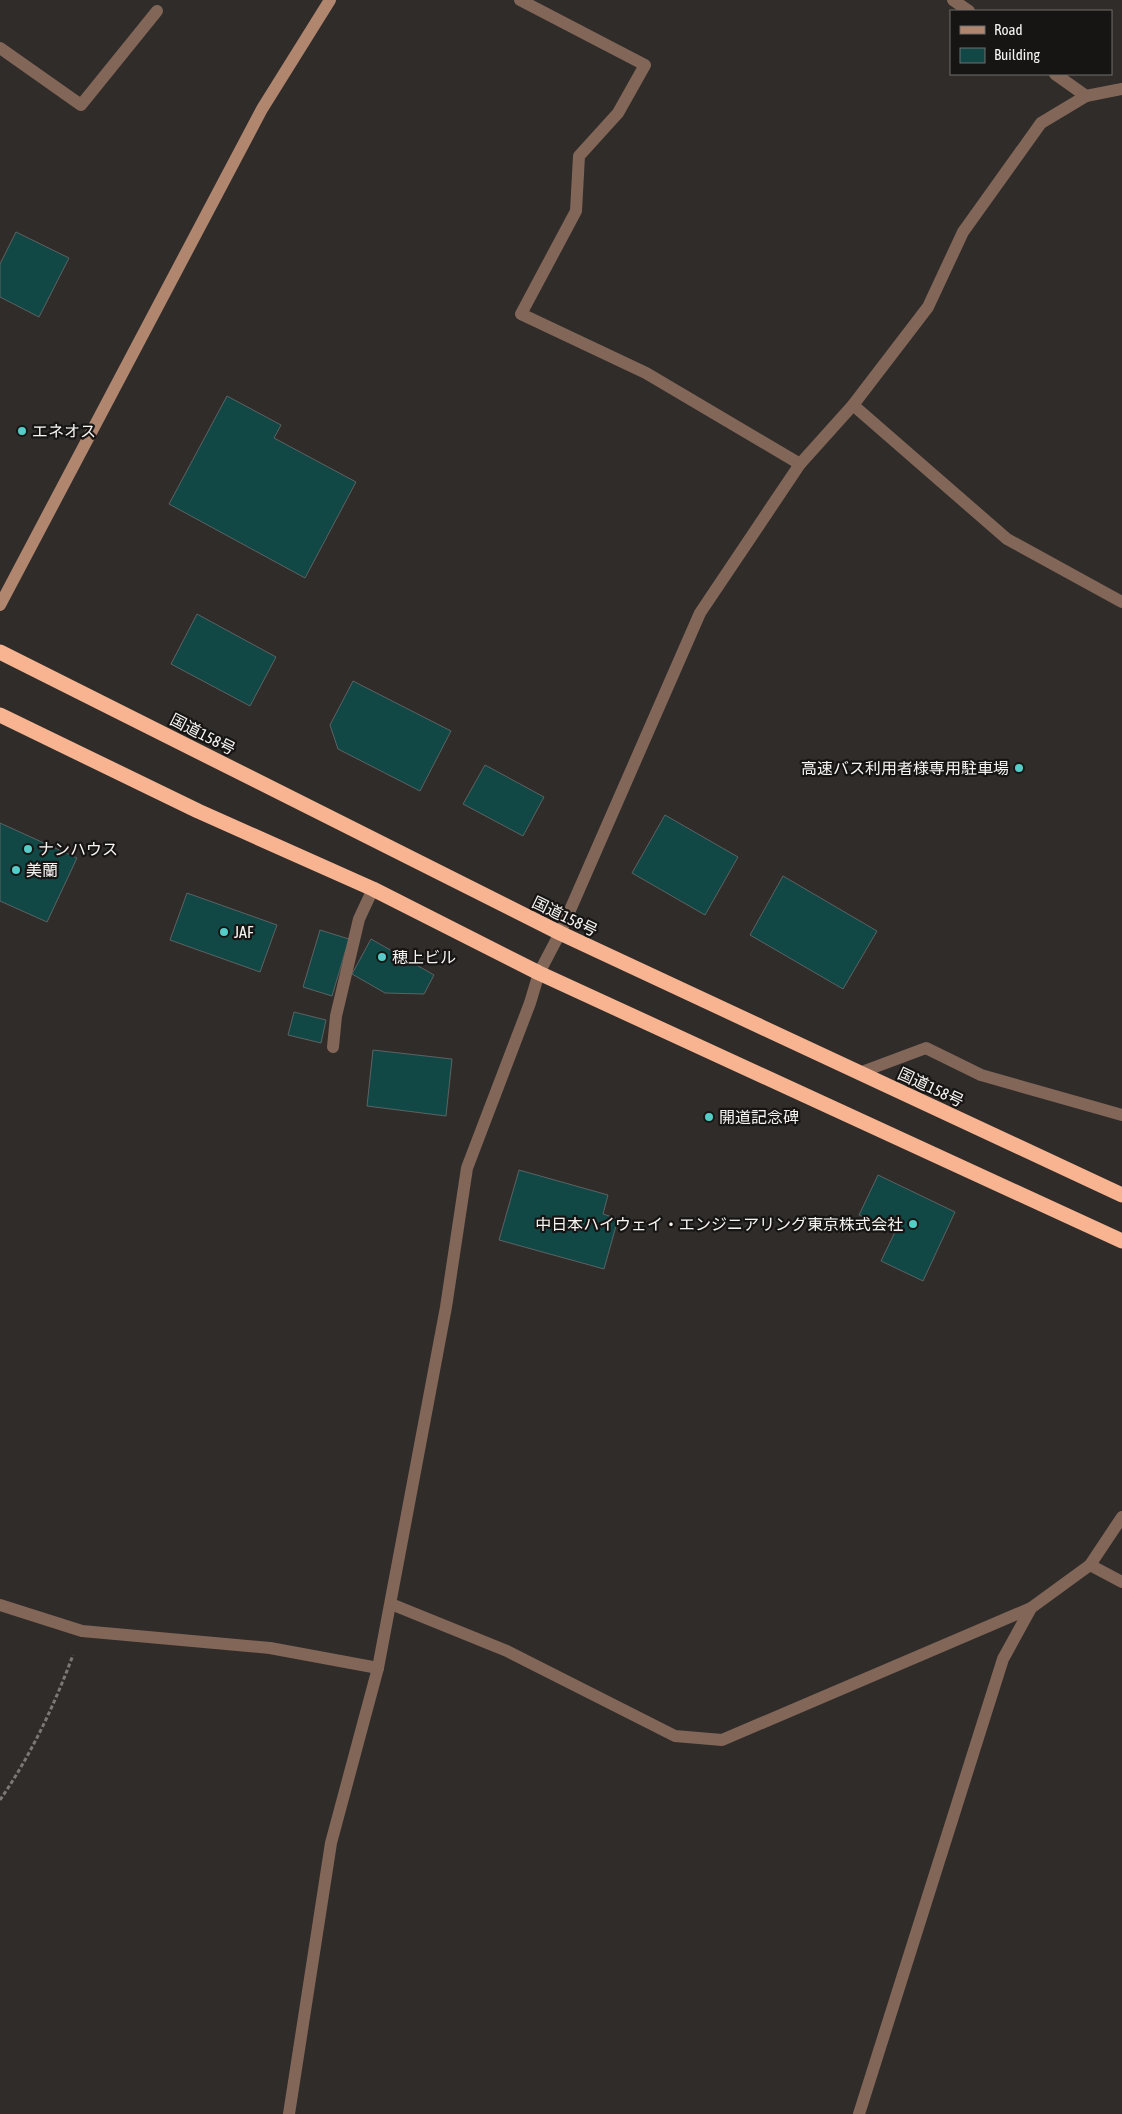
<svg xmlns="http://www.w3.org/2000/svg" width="1122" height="2114" viewBox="0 0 1122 2114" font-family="'Asap Condensed','Noto Sans JP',sans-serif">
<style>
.building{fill:#114846;stroke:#5c6262}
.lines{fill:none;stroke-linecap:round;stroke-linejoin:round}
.path{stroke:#7c7876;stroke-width:3;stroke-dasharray:4 2.5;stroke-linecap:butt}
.lane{stroke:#826658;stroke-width:12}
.street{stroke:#826658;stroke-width:12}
.secondary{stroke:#b1866f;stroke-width:12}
.highway{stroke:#f8b490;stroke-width:15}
.poi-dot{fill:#54cdc8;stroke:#171514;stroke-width:2}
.labels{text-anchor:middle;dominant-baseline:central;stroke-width:4.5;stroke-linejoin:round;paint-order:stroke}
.poi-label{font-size:16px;fill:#f7f4f2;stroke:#171514;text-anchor:start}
.street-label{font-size:16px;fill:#f7f4f2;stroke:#171514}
</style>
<rect width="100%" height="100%" fill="#302c2a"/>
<!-- building -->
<g class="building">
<polygon points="16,232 69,258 39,317 0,297 0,264"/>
<polygon points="227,396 281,425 274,438 356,482 305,578 169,504"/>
<polygon points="197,614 276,657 250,706 171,664"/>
<polygon points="353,681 451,731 420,791 338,749 330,725"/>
<polygon points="485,765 544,797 523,836 463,804"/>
<polygon points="665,815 738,857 705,915 632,873"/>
<polygon points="0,823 77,858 47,922 0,901"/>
<polygon points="783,876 877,931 843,989 750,935"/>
<polygon points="187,893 277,925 260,972 170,940"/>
<polygon points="320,930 349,939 332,996 303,987"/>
<polygon points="371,939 434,975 424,994 385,993 352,974"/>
<polygon points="294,1012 326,1020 321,1043 288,1035"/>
<polygon points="373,1050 452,1059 446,1116 367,1106"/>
<polygon points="519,1170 608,1195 603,1214 618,1219 604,1269 499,1240"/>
<polygon points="878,1175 955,1212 923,1281 881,1261 895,1232 859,1215"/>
</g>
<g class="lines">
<!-- path -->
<path class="path" d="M 0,1800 C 31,1755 54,1706 73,1655"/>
<!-- lane -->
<g class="lane">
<polyline points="520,0 645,65 618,113 579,156 576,211 521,314 646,373 800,464"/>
<polyline points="0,48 81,105 157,11"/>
<polyline points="333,1047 336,1016 359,919 373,889"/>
<polyline points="391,1604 507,1651 675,1736 722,1740 1031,1608"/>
</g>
<!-- street -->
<g class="street">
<polyline points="953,0 969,11"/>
<polyline points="1055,74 1086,96"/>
<polyline points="853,405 1007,539 1122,602"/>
<polyline points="859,1073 926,1048 981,1075 1122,1115"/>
<polyline points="1090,1565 1122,1582"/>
<polyline points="0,1605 82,1631 270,1648 378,1668"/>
<polyline points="289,2114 331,1843 378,1668 446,1307 467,1168 530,1003 539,973 560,933 700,613 800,464 853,405 928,307 963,232 1041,123 1086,96 1122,89"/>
<polyline points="859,2114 1003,1659 1031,1608 1090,1565 1122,1517"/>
</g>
<!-- secondary -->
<polyline class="secondary" points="0,605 262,109 330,0"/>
<!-- highway -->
<g class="highway">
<polyline points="0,652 560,933 1122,1195"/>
<polyline points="0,715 198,811 373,889 539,973 1122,1241"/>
</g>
</g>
<!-- markers -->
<g class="poi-dot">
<circle cx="22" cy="431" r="5"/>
<circle cx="1019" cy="768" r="5"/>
<circle cx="28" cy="849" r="5"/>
<circle cx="16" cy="870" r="5"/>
<circle cx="224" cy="932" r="5"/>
<circle cx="382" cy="957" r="5"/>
<circle cx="709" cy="1117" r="5"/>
<circle cx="913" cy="1224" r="5"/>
</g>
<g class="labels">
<!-- poi labels -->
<g class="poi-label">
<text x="32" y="431">エネオス</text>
<text x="1009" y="768" text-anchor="end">高速バス利用者様専用駐車場</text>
<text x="38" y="849">ナンハウス</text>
<text x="26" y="870">美蘭</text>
<text x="234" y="932">JAF</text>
<text x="392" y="957">穂上ビル</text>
<text x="719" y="1117">開道記念碑</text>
<text x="903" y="1224" text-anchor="end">中日本ハイウェイ・エンジニアリング東京株式会社</text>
</g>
<!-- street labels -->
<g class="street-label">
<text transform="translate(203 734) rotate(27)">国道158号</text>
<text transform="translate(565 916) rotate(26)">国道158号</text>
<text transform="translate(931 1087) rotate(25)">国道158号</text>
</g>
</g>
<!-- legend -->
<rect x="950" y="10" width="162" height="65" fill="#171514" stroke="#716e6d"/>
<rect x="960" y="26" width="25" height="8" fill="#b1866f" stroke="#716e6d"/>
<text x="994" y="35" font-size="15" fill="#f7f4f2">Road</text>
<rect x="960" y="48" width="25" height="15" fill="#114846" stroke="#716e6d"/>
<text x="994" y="60" font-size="15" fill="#f7f4f2">Building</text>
</svg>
